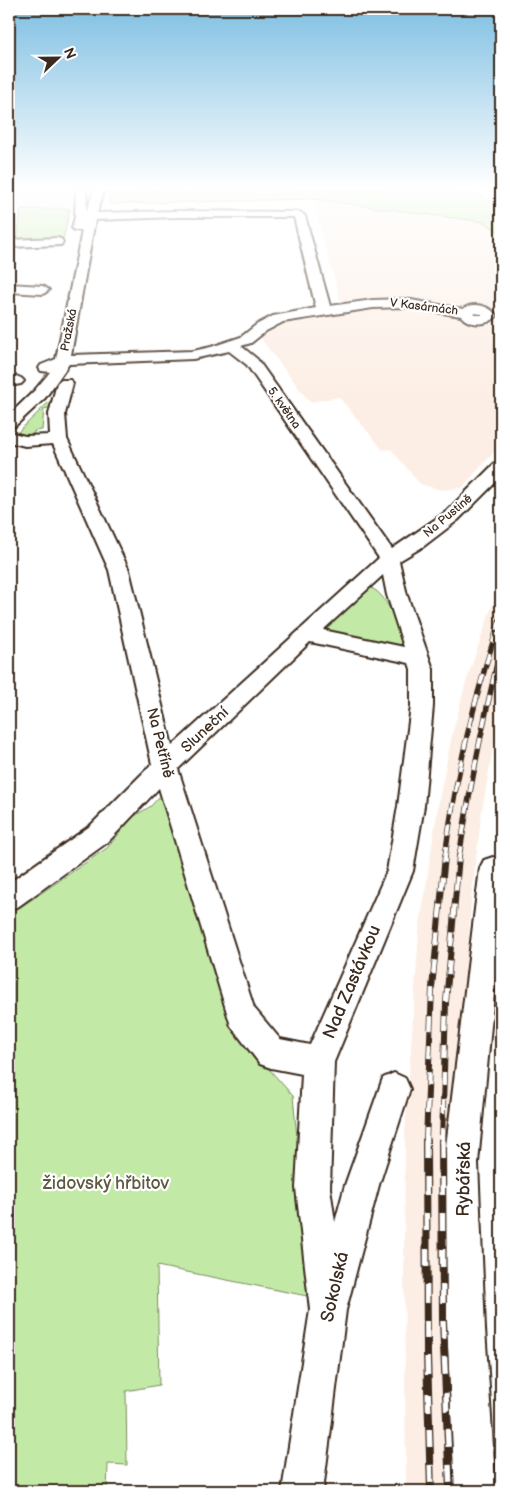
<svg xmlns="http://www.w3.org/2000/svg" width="510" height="1500" viewBox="0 0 510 1500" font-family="'Balsamiq Sans',sans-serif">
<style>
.built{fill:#fceee4}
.green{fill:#c2eaa6;stroke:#7e8a62}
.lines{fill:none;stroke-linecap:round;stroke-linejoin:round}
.minor-casing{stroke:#3b2a1e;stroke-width:4}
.minor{fill:#fff;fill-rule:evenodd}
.rail-far3-casing{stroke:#3b2a1e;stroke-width:4.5}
.rail-far2-casing{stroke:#3b2a1e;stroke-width:5.5}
.rail-far1-casing{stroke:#3b2a1e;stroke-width:6}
.rail-casing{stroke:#3b2a1e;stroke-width:8}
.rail-far3{stroke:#fff;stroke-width:3;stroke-dasharray:9;stroke-linecap:butt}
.rail-far2{stroke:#fff;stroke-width:4;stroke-dasharray:11;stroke-linecap:butt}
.rail-far1{stroke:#fff;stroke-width:4.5;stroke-dasharray:14;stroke-linecap:butt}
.rail{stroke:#fff;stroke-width:5.5;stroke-dasharray:18;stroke-linecap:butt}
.labels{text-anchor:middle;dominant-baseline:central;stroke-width:4.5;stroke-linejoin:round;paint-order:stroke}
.far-street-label{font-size:12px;fill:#3b2a1e;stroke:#fff}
.street-label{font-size:15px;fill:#3b2a1e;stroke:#fff}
.near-street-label{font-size:18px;fill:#3b2a1e;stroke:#fff}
.near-park-label{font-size:18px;fill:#5d5a40;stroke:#fff}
</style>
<rect width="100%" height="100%" fill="#fff"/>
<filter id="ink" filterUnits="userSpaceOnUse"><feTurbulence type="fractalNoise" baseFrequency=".02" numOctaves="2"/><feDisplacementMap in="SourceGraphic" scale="10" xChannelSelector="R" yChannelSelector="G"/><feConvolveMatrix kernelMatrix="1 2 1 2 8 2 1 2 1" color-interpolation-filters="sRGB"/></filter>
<g filter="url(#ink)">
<!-- built -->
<g class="built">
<polygon points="9,189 73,189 73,205 68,209 9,209"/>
<polygon points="312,199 486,222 501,232 501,444 462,488 441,490 420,484 391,449 383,450 339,397 310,402 263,342 261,338 264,334 284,323 344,313"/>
<polygon points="501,579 501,705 482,810 471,899 464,1032 478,1491 406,1491 404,1266 405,1134 419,931 439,800 452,735 466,682"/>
</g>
<!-- green -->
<g class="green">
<polygon points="109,189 473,189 501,209 501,233 484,222 312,199 109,204"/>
<polygon points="21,209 70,209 63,240 17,242"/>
<polygon points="51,400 53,407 44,409 42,430 34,431 34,436 15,435"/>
<path d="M 366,587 C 388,588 400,633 403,651 L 314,633 Z"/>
<polygon points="159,797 166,801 261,1060 293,1096 312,1297 157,1266 159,1385 126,1391 127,1465 108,1464 107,1491 12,1491 9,1460 9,915 107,848 133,817 151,806"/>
</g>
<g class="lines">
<!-- minor casing -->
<g class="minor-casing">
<g id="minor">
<path d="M 76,189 L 86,189 L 87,211 L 94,189 L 104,189 L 97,213 L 177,211 L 300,212 L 305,216 L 330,306 L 373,300 L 405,299 L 463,309 C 474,301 490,306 497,316 C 488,326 469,326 461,316 L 405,307 L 373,308 L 283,322 L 266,331 L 251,343 L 241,346 L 257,359 L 392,549 L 446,512 L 495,463 L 501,462 L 501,477 L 458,520 L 424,546 L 399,561 L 407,595 L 433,669 L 433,706 L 424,806 L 413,871 L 334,1062 L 330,1188 L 335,1222 L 345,1185 L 383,1078 L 394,1073 L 405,1078 L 410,1089 L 379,1185 L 346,1310 L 323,1491 L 282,1491 L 310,1310 L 296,1188 L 302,1074 L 271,1068 L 260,1064 L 231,1026 L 159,788 L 108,842 L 19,906 L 9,910 L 9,883 L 90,826 L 152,764 L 109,570 L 53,444 L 25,446 L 9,442 L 9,432 L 25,436 L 50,435 L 49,414 L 57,383 L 60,380 L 70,380 L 73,383 L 65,414 L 67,439 L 129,570 L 172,746 L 379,558 L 247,365 L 229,351 L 193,359 L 69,364 L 45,398 L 15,426 L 9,428 L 9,415 L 34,391 L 50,372 L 41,371 L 39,368 L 41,365 L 56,359 L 82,231 L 74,230 L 72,228 L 75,217 ZM 177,217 L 294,217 L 316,308 L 273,316 L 256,325 L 241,337 L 211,347 L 193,351 L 71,355 L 95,220 ZM 473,313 L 482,314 L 482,315 L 476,315 ZM 383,575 L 387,595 L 404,647 L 323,630 ZM 310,642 L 409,663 L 411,669 L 411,706 L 398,806 L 387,871 L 310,1045 L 280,1039 L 254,1008 L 178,769 Z"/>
<polygon points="57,238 61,239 63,242 61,245 9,247 9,240"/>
<polygon points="9,284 43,286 49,290 43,294 9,292"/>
<polygon points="16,376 21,378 24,381 21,384 9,386 9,378"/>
<polygon points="493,857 501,860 501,920 478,1163 485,1329 496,1491 455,1491 447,1329 444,1163 480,868 484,860"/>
</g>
</g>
<!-- minor -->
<use href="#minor" class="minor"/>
<!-- rail-far3 casing -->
<g class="rail-far3-casing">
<polyline id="rail-far3" points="496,630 501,615"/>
</g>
<!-- rail-far2 casing -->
<g class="rail-far2-casing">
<g id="rail-far2">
<path d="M 445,857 C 455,779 473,703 497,629"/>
<path d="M 459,857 C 470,786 484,717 501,647"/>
</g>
</g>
<!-- rail-far1 casing -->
<g class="rail-far1-casing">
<g id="rail-far1">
<polyline points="426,1142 432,988 445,856"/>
<polyline points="442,1142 446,1002 459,856"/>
</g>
</g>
<!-- rail casing -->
<g class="rail-casing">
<g id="rail">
<polyline points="426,1141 427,1354 431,1491"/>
<polyline points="442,1141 443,1321 450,1491"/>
</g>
</g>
<!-- rail-far3 -->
<use href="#rail-far3" class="rail-far3"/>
<!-- rail-far2 -->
<use href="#rail-far2" class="rail-far2"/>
<!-- rail-far1 -->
<use href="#rail-far1" class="rail-far1"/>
<!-- rail -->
<use href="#rail" class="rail"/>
</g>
</g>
<!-- sky -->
<linearGradient id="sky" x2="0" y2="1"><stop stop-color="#7ebfe2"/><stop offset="0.47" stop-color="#fff"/><stop offset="1" stop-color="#fff" stop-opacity="0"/></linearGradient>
<rect width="510" height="399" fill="url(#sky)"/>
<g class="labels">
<!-- far-street labels -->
<g class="far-street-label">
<text transform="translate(424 307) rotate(7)">V Kasárnách</text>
<text transform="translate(69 330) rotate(-79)">Pražská</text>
<text transform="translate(284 408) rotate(55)">5. května</text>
<text transform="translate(448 516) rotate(-40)">Na Pustině</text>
</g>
<!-- street labels -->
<g class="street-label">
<text transform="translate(205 730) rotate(-43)">Sluneční</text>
<text transform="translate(160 743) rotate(76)">Na Petříně</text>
</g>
<!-- near-street labels -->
<g class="near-street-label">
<text transform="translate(352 982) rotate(-67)">Nad Zastávkou</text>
<text transform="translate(464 1179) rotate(-89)">Rybářská</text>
<text transform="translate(335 1287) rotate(-77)">Sokolská</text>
</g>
<!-- near-park labels -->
<g class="near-park-label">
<text x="106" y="1183">židovský hřbitov</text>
</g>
</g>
<!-- margin -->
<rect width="510" height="1500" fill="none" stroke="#fff" stroke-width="30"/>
<rect x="15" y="15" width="480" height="1470" fill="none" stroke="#3b2a1e" stroke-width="2" filter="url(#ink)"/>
<!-- north arrow -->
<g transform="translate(58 58) rotate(68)" stroke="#ffffff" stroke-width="4" paint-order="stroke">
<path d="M0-4L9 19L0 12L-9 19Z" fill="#3b2a1e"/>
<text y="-8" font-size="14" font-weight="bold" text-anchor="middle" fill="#3b2a1e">N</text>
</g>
</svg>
